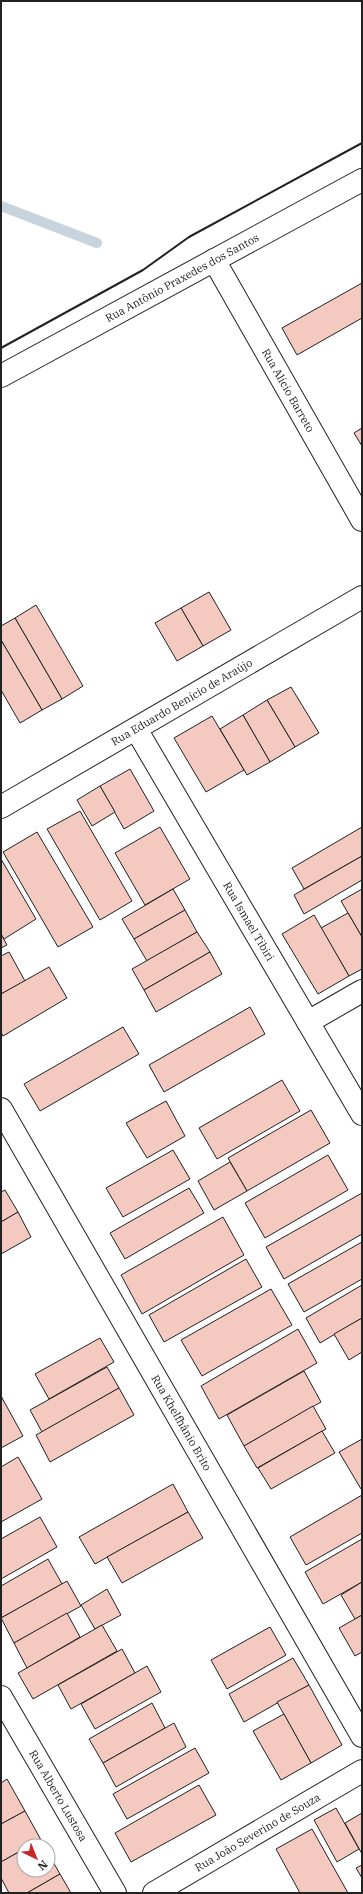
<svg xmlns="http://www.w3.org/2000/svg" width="363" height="1894" viewBox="0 0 363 1894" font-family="'IBM Plex Serif',serif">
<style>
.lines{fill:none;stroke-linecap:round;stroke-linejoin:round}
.stream{stroke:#c7d3dd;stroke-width:10}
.building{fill:#f3c9c0;stroke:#222}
.minor-casing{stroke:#222;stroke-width:24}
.minor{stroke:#fff;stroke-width:22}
.wall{stroke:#222;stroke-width:2}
.labels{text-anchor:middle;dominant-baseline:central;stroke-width:3;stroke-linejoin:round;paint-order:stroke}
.street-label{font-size:11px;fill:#222;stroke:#fff}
</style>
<rect width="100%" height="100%" fill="#fff"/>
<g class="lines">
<!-- stream -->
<polyline class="stream" points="1,206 97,243"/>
</g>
<!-- building -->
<g class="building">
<polygon points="362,283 362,318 297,355 282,328"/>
<polygon points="362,428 362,446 354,433"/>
<polygon points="209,592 231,630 203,646 181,608"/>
<polygon points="36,605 83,686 62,699 15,618"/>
<polygon points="181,608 203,646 177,661 155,623"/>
<polygon points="15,618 62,699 42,710 1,640 1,626"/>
<polygon points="1,640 42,710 20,723 1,690"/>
<polygon points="291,687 319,733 295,747 267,700"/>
<polygon points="267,700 295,747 270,762 243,715"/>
<polygon points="243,715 270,762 247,775 220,729"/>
<polygon points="212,716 244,770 206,792 174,738"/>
<polygon points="130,769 154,811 124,829 100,786"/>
<polygon points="100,786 115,812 92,826 77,800"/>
<polygon points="80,811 132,901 100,920 47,829"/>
<polygon points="160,827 190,879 145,905 115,853"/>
<polygon points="362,827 362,856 304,889 292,868"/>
<polygon points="37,832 93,927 58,947 3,852"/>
<polygon points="362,856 362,880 304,914 294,895"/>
<polygon points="1,859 36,919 4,939 1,934"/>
<polygon points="173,889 185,910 134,939 122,919"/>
<polygon points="362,889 362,937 341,901"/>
<polygon points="185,910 197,932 147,961 134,939"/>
<polygon points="348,913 362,937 362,969 349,976 321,928"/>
<polygon points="314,915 349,976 318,994 282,934"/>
<polygon points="197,932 210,952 144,990 132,969"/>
<polygon points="1,934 7,945 1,948"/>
<polygon points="9,952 25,981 1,994 1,956"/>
<polygon points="210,952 222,974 156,1012 144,990"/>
<polygon points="49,967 67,998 3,1036 1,1032 1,994"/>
<polygon points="250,1007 265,1034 164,1092 149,1065"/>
<polygon points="123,1027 139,1054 40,1111 24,1084"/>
<polygon points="282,1080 300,1111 217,1159 199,1128"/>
<polygon points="166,1101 185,1136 147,1158 126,1123"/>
<polygon points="311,1110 330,1143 247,1191 228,1158"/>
<polygon points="173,1150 190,1179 123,1217 106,1188"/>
<polygon points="328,1155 348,1190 265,1238 245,1203"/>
<polygon points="230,1162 247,1191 214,1210 198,1181"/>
<polygon points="189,1188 204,1213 125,1259 110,1233"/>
<polygon points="5,1190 18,1212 1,1222 1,1192"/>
<polygon points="362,1193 362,1234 284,1279 266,1247"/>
<polygon points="18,1212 31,1237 1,1254 1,1222"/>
<polygon points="223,1217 244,1255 142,1314 121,1275"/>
<polygon points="362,1242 362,1279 304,1312 288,1284"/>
<polygon points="246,1259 262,1287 164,1342 149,1315"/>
<polygon points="362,1285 362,1318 320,1343 306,1318"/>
<polygon points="271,1289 292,1325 202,1376 181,1340"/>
<polygon points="362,1318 362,1352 349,1360 334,1334"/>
<polygon points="298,1329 317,1363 219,1419 201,1386"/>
<polygon points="100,1338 114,1362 49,1399 35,1374"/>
<polygon points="107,1367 119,1388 42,1432 30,1410"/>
<polygon points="304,1371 321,1402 244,1446 227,1415"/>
<polygon points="119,1388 134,1415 50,1462 36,1435"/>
<polygon points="1,1396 23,1436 1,1448"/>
<polygon points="313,1406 326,1429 257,1468 244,1446"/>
<polygon points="322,1431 335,1453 271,1489 258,1468"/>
<polygon points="362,1439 362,1489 361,1489 339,1452"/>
<polygon points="18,1457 42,1499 1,1522 1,1467"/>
<polygon points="173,1484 188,1512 95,1564 79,1537"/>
<polygon points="362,1495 362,1533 306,1565 290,1537"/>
<polygon points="188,1512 203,1538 122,1583 107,1557"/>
<polygon points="40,1517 57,1547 1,1579 1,1539"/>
<polygon points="362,1539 362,1582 323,1604 305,1572"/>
<polygon points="48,1559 62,1584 1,1618 1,1586"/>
<polygon points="67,1581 81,1606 14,1643 1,1618"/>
<polygon points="362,1582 362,1615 355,1619 341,1595"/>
<polygon points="107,1589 121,1615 95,1629 81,1605"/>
<polygon points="67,1613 80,1637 27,1668 14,1643"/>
<polygon points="362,1615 362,1652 355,1656 339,1628"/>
<polygon points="102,1625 117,1651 33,1699 18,1673"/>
<polygon points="270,1627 286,1655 227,1689 211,1660"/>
<polygon points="122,1649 135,1673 71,1709 58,1685"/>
<polygon points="293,1658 309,1685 244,1722 229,1694"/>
<polygon points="147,1666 161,1692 95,1729 81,1704"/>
<polygon points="309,1685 342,1745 311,1763 277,1702"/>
<polygon points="152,1703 165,1728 103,1763 89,1739"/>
<polygon points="284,1714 311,1763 281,1780 253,1731"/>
<polygon points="174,1723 186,1747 116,1787 103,1763"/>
<polygon points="195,1748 209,1773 127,1819 113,1794"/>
<polygon points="7,1779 25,1811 1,1824 1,1783"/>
<polygon points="199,1785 216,1815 131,1862 115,1833"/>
<polygon points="336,1808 359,1849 337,1862 314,1820"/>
<polygon points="25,1811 41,1840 30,1846 24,1846 24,1849 1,1862 1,1824"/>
<polygon points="362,1813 362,1854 345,1823"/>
<polygon points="312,1829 348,1893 300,1893 276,1849"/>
<polygon points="41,1840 44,1846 30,1846"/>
<polygon points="24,1849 24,1870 48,1870 48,1853 60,1874 27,1893 9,1893 1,1878 1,1862"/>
<polygon points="362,1865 362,1878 356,1868"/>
<polygon points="60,1874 71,1893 27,1893"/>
</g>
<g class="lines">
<!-- minor casing -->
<g class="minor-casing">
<g id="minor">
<path id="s1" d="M 214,260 L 362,520"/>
<path id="s2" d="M 1,376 L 362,180"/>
<path id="s3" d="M 136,729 L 362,1114"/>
<path id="s4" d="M 1,807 L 362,597"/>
<polyline points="308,1022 362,991"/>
<path id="s5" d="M 1,1109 L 362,1736"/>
<path id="s6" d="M 1,1697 L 115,1893"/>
<path id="s7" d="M 154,1893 L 362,1771"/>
</g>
</g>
<!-- minor -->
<use href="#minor" class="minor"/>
<!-- wall -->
<polyline class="wall" points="1,348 143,270 189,237 362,143"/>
</g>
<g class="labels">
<!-- street labels -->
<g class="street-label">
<text stroke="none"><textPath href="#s2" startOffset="206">Rua Antônio Praxedes dos Santos</textPath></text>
<text stroke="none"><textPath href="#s1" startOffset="150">Rua Alício Barreto</textPath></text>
<text stroke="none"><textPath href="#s4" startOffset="209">Rua Eduardo Benício de Araújo</textPath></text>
<text stroke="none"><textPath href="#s3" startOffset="223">Rua Ismael Tibiri</textPath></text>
<text stroke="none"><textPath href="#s5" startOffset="362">Rua Khelfhânio Brito</textPath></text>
<text stroke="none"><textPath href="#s6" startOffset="114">Rua Alberto Lustosa</textPath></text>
<text stroke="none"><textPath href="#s7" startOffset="120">Rua João Severino de Souza</textPath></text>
</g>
</g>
<!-- border -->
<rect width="363" height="1894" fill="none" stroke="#222222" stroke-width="4"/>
<!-- north arrow -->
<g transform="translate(36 1858) rotate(137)"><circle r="19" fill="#ffffff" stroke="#a7a7a7"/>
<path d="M0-3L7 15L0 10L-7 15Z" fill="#c62828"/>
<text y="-6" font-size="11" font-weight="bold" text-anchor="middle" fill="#222222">N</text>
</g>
</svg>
